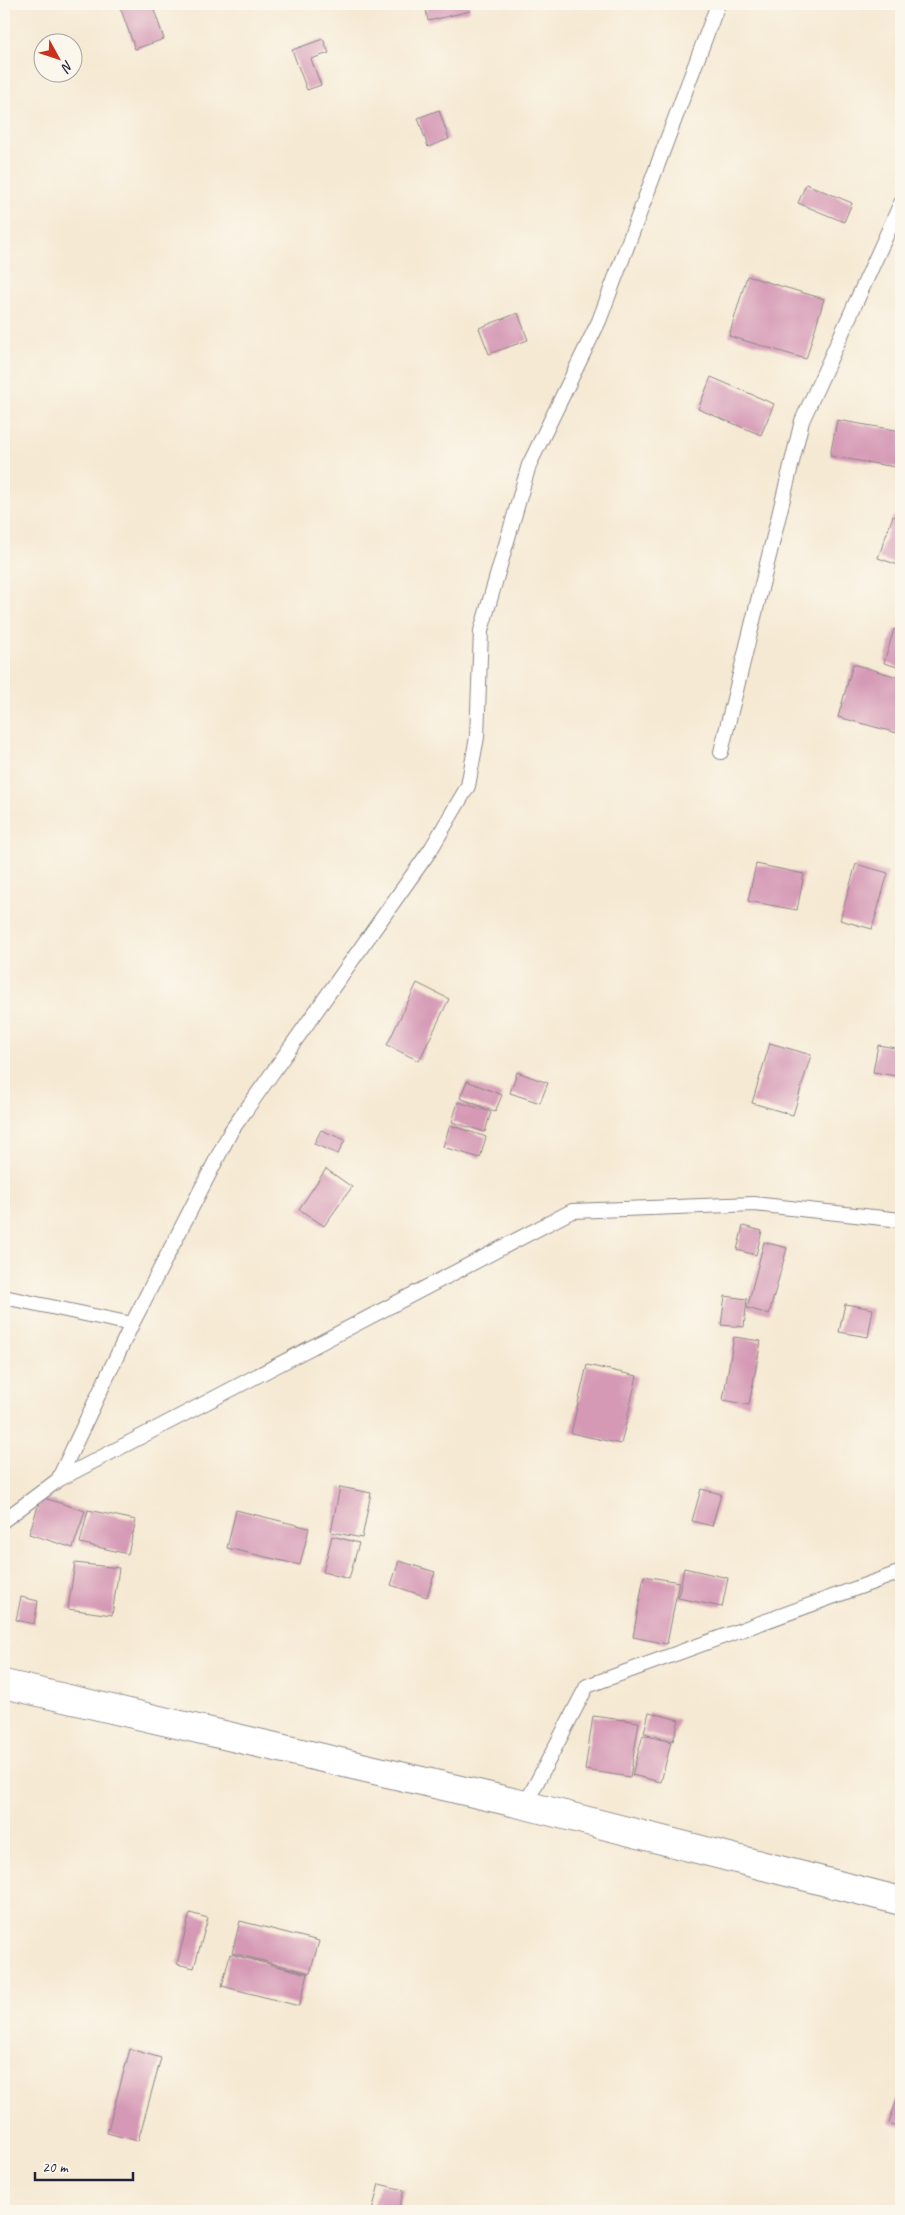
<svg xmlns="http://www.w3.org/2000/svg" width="905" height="2215" viewBox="0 0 905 2215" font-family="Caveat,sans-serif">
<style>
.building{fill:#d599b5}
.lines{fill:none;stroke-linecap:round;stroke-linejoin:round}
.service-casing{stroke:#8c8687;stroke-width:16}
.minor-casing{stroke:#8c8687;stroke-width:30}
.service{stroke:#fff;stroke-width:14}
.minor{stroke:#fff;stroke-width:28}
</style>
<rect width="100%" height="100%" fill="#fbf7ec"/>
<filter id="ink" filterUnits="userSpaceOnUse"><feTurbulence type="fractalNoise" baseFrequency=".02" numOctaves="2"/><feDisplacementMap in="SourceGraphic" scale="10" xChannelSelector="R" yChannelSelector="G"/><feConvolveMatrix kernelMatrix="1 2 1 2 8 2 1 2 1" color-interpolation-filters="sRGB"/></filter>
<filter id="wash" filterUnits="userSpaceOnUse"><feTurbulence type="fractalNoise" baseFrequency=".0096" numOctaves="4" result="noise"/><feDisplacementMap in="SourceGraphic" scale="20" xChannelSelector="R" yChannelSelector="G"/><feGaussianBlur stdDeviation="1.12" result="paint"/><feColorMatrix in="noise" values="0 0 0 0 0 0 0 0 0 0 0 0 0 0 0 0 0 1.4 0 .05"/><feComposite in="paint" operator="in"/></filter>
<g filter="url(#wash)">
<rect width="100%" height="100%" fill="#f5e9d3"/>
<g id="blocks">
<!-- building -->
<g class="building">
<polygon points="119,4 152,4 164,39 135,49"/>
<polygon points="425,4 469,4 470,11 428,21"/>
<polygon points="323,39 329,53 311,59 321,85 307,90 292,50"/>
<polygon points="439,110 449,139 428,147 418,118"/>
<polygon points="806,184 852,203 844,222 798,203"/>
<polygon points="747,276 824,299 806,359 729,336"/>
<polygon points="518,313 528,340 489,354 479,328"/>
<polygon points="711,377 774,404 761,435 698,409"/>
<polygon points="837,420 901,431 901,468 830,456"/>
<polygon points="893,516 901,519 901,566 878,558"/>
<polygon points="894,629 901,631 901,668 884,663"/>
<polygon points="853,664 901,678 901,715 897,733 838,717"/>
<polygon points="756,864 804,874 797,910 748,901"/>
<polygon points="856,864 888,873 872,929 840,920"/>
<polygon points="417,983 449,999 419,1061 387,1045"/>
<polygon points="770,1043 811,1055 793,1115 752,1103"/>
<polygon points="878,1045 901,1049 901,1077 873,1072"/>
<polygon points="517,1072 548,1083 540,1103 510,1093"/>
<polygon points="467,1081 502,1095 495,1112 460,1098"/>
<polygon points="458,1102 491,1112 485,1132 452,1122"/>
<polygon points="450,1125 486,1137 480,1158 443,1147"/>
<polygon points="321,1130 345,1140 338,1154 314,1144"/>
<polygon points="326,1169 352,1187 324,1226 299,1209"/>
<polygon points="743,1226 762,1231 756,1255 737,1250"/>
<polygon points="764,1242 787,1248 769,1314 747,1308"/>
<polygon points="725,1296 747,1299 744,1327 721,1325"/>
<polygon points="845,1304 873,1309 868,1337 839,1332"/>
<polygon points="734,1337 761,1341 749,1405 723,1400"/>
<polygon points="587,1365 637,1376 621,1444 571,1433"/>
<polygon points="340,1487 371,1493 362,1538 331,1532"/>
<polygon points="701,1489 721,1494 712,1526 692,1521"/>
<polygon points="41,1497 85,1511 73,1548 29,1534"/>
<polygon points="88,1510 136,1520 128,1554 80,1543"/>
<polygon points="236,1510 309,1528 300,1565 227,1548"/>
<polygon points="332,1536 359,1543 349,1579 323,1572"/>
<polygon points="399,1561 435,1572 427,1597 391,1585"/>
<polygon points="75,1563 119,1568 112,1615 68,1609"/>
<polygon points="684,1568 728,1578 722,1607 678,1598"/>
<polygon points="644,1576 679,1582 667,1644 633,1637"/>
<polygon points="21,1597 38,1601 34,1624 16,1620"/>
<polygon points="649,1712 679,1720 673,1741 644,1733"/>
<polygon points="593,1716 639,1722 630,1777 585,1770"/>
<polygon points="643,1735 671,1742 661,1782 632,1775"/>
<polygon points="190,1913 208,1918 194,1968 177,1964"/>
<polygon points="240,1921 319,1941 310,1973 232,1953"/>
<polygon points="230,1954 308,1974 299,2006 222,1986"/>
<polygon points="130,2049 161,2058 138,2141 107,2133"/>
<polygon points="897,2098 901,2099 901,2127 889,2123"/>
<polygon points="379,2184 404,2190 398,2211 372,2211"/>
</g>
</g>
</g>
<g filter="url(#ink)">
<use href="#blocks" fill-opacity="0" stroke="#8c8687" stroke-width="1"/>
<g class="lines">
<!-- service casing -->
<g class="service-casing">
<g id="service">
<polyline points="721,752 802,421 901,203"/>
<polyline points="4,1297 132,1324"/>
<polyline points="58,1480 132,1324 231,1131 431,849 468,786 477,737 481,631 529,465 599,321 718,4"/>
<polyline points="4,1520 58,1480 572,1211 754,1204 901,1220"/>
<polyline points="525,1805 587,1686 901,1572"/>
</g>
</g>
<!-- minor casing -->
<g class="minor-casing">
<polyline id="minor" points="4,1684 525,1805 901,1901"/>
</g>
<!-- service -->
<use href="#service" class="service"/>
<!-- minor -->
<use href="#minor" class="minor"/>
</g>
</g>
<!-- margin -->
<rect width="905" height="2215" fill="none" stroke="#fbf7ec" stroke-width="20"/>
<!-- north arrow -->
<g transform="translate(58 58) rotate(130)"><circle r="24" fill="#fbf7ec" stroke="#a4a2a5"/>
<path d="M0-4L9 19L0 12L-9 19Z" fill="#c8321e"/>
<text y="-8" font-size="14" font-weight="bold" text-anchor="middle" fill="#22223b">N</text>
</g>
<!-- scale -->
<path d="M35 2172v8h98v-8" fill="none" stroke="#22223b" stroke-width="2.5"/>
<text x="42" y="2172" font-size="15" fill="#22223b" stroke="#fbf7ec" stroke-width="4" paint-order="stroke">20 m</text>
</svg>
